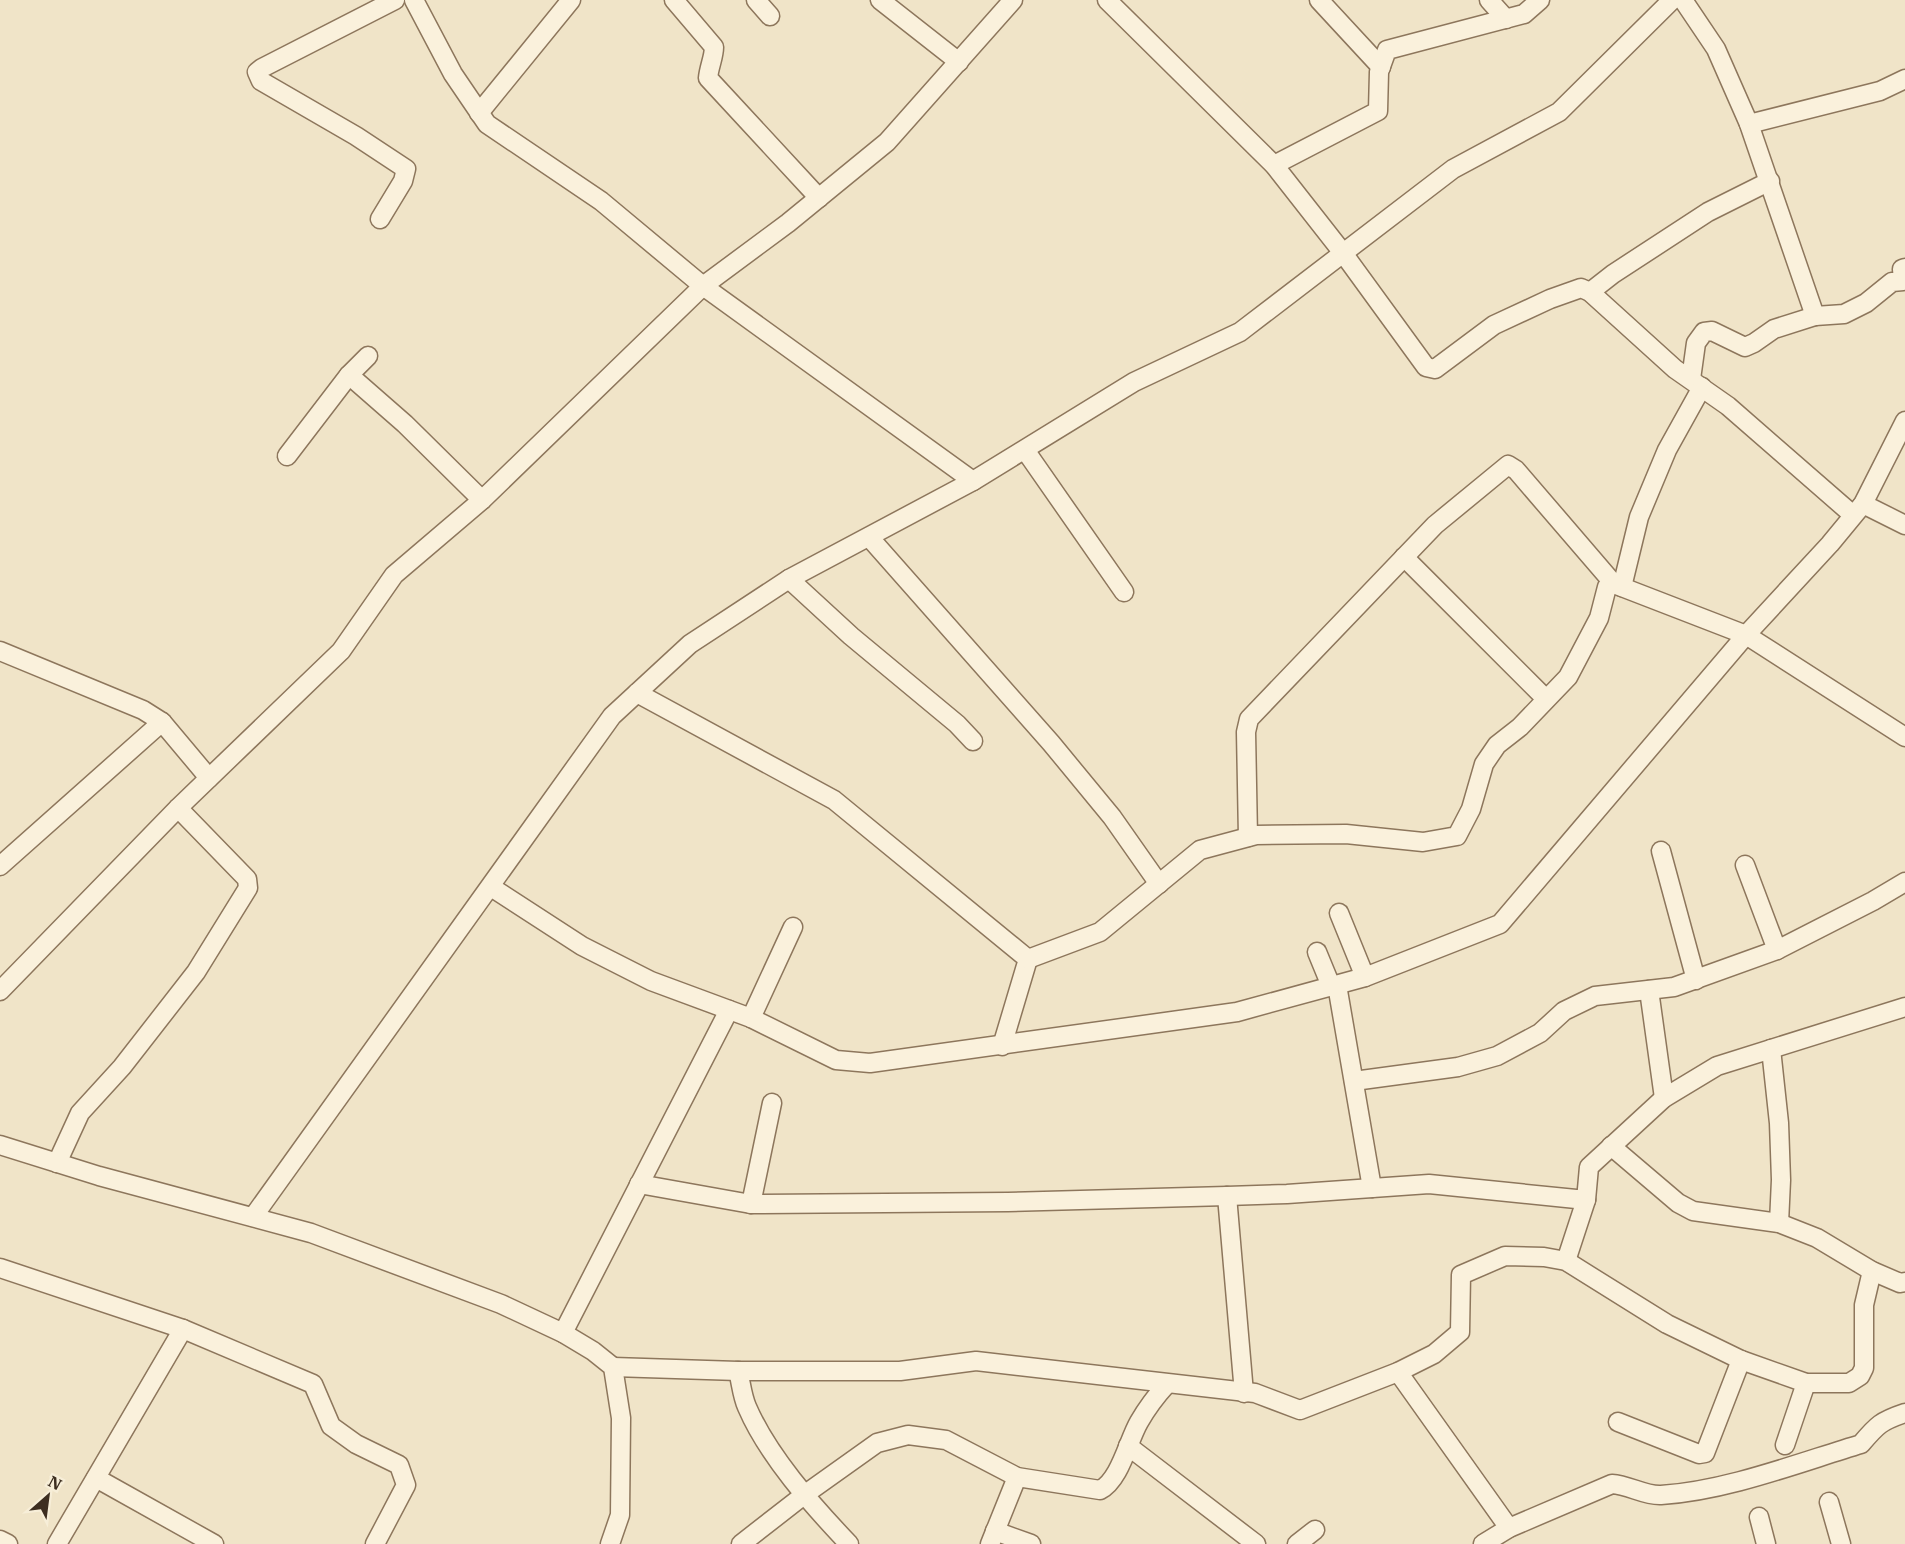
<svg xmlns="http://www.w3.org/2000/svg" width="1905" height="1544" viewBox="0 0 1905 1544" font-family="'IBM Plex Serif',serif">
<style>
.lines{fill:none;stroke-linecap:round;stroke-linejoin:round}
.minor-casing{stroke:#8d765c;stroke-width:21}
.minor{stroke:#faf1dc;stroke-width:18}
</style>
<rect width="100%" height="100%" fill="#f0e4c8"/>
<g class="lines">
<!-- minor casing -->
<g class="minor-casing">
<g id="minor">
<polyline points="414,0 453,74 487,124 601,201 703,286 973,481 1134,382 1240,332 1453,169 1559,112 1672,0"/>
<path d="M 674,0 L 714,47 C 714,57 709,67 708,78 L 819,198"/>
<polyline points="756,0 770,16"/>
<polyline points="880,0 959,62"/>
<polyline points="1107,0 1274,165 1343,253 1426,367 1435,369 1494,325 1550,299 1581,288 1590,292 1675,369 1728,406 1853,515"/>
<polyline points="1319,0 1381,67"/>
<polyline points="1489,0 1506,19"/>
<polyline points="1683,0 1716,49 1749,124 1815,316"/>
<polyline points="479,113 571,0"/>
<polyline points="1749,124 1880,91 1905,79"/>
<polyline points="1274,165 1378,111 1379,72 1387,50 1524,14 1540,0"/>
<polyline points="380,219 403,181 406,169 356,136 261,81 257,72 262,68 395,0"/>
<polyline points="1590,292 1613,274 1708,212 1770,181"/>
<polyline points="349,375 405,424 482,500"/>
<polyline points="1691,379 1696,343 1704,332 1712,331 1745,347 1754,343 1774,329 1815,316 1844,314 1866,303 1892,282 1903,281 1902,269 1905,268"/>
<polyline points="1025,450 1124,592"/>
<polyline points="287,456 349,375 368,356"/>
<polyline points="1863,504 1905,525"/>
<polyline points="869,537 1051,743 1112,817 1159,884"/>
<polyline points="1404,557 1546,699"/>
<polyline points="789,579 851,636 957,724 973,741"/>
<polyline points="1622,587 1639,517 1667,450 1702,387"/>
<polyline points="0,651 143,710 162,722 0,866"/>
<polyline points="637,693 834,800 1028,959 1002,1046"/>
<polyline points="162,722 209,778"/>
<polyline points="1248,837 1246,732 1249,719 1435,525 1508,465 1516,470 1614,584 1746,635 1905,737"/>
<polyline points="1661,851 1696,980"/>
<polyline points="1745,865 1777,950"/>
<polyline points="491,887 582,946 651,981 751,1018 836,1060 870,1063 1237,1012 1365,977 1500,924 1746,635 1830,544 1863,504 1905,421"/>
<polyline points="1339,913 1365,977"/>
<polyline points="1317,952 1331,986"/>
<polyline points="1028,959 1100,932 1200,850 1256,835 1346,834 1423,842 1457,836 1471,809 1484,764 1497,745 1520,727 1568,677 1599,618 1607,587 1614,584"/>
<polyline points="1337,985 1372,1188"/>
<polyline points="1649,990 1664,1098"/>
<polyline points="0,991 178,808 341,651 394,575 482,500 703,286 788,223 887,142 1013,0"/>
<polyline points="751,1018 793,927"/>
<polyline points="1771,1049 1779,1123 1781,1180 1779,1223"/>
<polyline points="1354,1081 1458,1067 1497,1056 1540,1033 1564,1011 1595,996 1674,987 1777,950 1873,901 1905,882"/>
<polyline points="0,1145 99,1176 311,1233 501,1304 563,1333 593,1351 613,1367 621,1418 620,1515 610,1544"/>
<polyline points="1611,1146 1678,1203 1693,1211 1779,1223 1817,1238 1872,1271 1900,1283 1905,1282"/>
<polyline points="57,1163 80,1113 122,1067 196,972 248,888 247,879 178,808"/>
<polyline points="639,1184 751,1204 1008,1202 1227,1196 1287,1194 1429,1184 1586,1200 1589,1167 1664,1098 1717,1066 1905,1007"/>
<polyline points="1227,1196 1244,1393"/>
<polyline points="751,1204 772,1103"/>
<polyline points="253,1217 612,716 690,644 789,579 973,481"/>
<polyline points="1566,1261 1586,1200"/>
<polyline points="0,1268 183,1329 313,1384 331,1426 356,1444 399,1465 406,1485 375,1544"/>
<polyline points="563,1333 729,1010"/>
<polyline points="613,1367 738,1371 900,1371 976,1361 1255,1393 1300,1410 1398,1372 1434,1354 1460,1332 1461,1275 1505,1256 1544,1257 1566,1261 1667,1324 1741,1360 1806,1383 1849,1383 1860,1376 1864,1368 1864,1305 1872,1271"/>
<path d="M 738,1371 C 741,1382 742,1396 747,1407 C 768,1456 812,1505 849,1544"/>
<polyline points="1398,1372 1509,1528"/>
<polyline points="1618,1422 1699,1454 1705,1453 1741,1360"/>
<polyline points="1785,1445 1806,1383"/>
<polyline points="1128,1446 1256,1544"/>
<polyline points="96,1478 214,1544"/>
<polyline points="1829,1502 1841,1544"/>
<polyline points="1759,1517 1766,1544"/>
<polyline points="995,1531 1031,1544"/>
<polyline points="0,1540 8,1544"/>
<polyline points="57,1544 183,1329"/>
<path d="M 741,1544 L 804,1495 L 877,1443 L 908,1435 L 946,1440 L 1017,1477 L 1100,1490 C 1120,1480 1128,1441 1139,1422 C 1147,1408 1156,1396 1167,1384"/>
<polyline points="990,1544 1017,1477"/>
<polyline points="1297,1544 1315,1530"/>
<path d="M 1483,1544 L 1509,1528 L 1612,1484 C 1629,1485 1645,1496 1661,1495 C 1726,1491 1798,1463 1861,1444 C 1877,1425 1881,1421 1905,1413"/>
</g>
</g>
<!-- minor -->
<use href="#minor" class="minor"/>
</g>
<!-- north arrow -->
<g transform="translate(48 1496) rotate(28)" stroke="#f7eed8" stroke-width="4.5" paint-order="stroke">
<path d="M0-4.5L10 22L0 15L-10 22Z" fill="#3d2e20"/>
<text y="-9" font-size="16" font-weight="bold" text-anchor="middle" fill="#3d2e20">N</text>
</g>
</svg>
